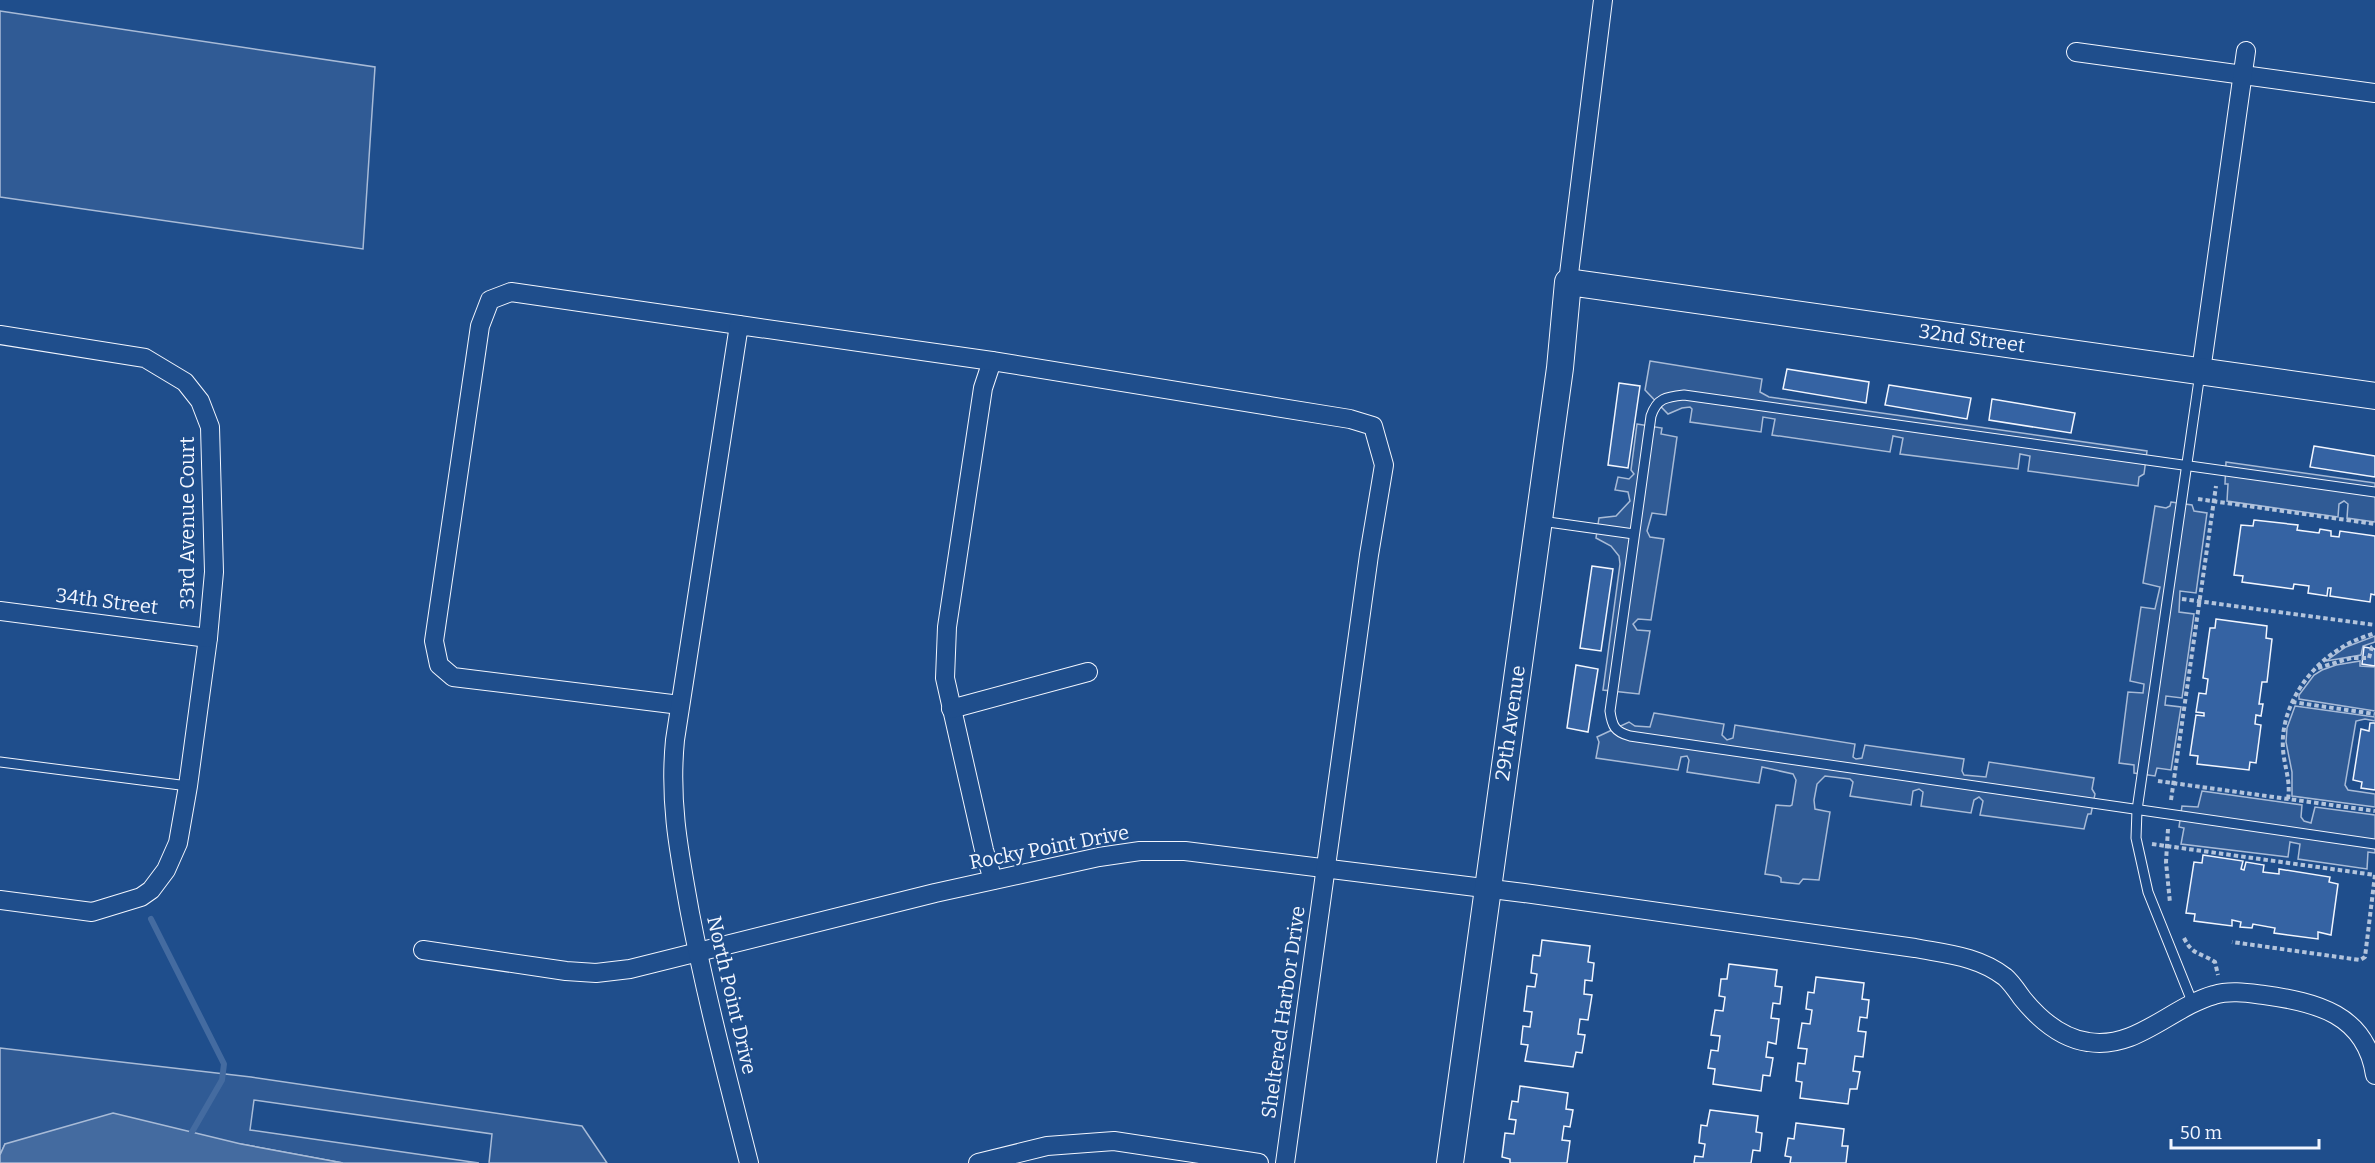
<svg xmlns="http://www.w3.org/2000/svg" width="2375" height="1163" viewBox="0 0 2375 1163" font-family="Bitter,serif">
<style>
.built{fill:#305b95;stroke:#a8bbd7;stroke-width:1.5}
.water{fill:#446ba0;stroke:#a8bbd7;stroke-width:1.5}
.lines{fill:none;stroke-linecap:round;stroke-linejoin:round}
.stream{stroke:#446ba0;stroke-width:6}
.building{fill:#3563a3;stroke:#f2f6ff;stroke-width:1.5}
.lane-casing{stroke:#f2f6ff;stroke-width:11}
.street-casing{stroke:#f2f6ff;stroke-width:20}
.secondary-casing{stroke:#f2f6ff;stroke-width:28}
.path{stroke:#b3c4dc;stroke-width:4;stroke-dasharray:4.5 3;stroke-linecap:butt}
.lane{stroke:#1f4e8c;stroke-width:9}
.street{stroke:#1f4e8c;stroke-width:18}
.secondary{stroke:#1f4e8c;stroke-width:26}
.labels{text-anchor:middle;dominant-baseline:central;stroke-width:4.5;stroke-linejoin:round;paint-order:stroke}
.street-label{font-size:20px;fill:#f2f6ff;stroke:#1f4e8c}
</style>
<rect width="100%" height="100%" fill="#1f4e8c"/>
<!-- built -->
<g class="built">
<polygon points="0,11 375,67 363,249 0,197"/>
<polygon points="1650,361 1762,379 1760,392 1769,397 2147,451 2144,474 2139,477 2138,486 2028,471 2030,456 2020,454 2018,469 1900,454 1903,438 1893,436 1890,452 1772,435 1775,419 1763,417 1761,432 1690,422 1692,409 1690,407 1682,408 1668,414 1645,390"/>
<polygon points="1637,424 1662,428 1661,434 1677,437 1666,515 1652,513 1647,531 1650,537 1664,539 1651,620 1638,619 1633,624 1637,630 1650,631 1639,694 1603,690 1620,564 1619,556 1611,546 1596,538 1599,518 1616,516 1630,501 1628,492 1615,490 1618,477 1629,479 1634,474 1631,470"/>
<polygon points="2226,462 2375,483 2375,522 2347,518 2348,504 2344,501 2339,504 2338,517 2227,501 2228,484 2225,484"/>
<polygon points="2171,502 2192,505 2194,511 2207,513 2196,593 2180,591 2179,612 2194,614 2182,698 2166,696 2165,705 2181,707 2171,770 2157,768 2155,776 2134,773 2134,765 2119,763 2128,692 2143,693 2144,684 2130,681 2141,607 2155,609 2160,587 2143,583 2155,506 2166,508 2170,506"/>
<polygon points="2375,636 2375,642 2363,646 2361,655 2326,661 2346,647"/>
<polygon points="2360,661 2360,666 2375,667 2375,711 2299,699 2299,695 2314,675 2322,670 2336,665"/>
<polygon points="2295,706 2375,717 2375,721 2365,719 2356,721 2345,785 2348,790 2375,794 2375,807 2292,796 2292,772 2286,742 2287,728"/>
<polygon points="1654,713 1724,724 1722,735 1727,740 1733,738 1735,725 1855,744 1853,757 1856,759 1862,758 1865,745 1964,759 1962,771 1964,775 1986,777 1989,762 2094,778 2092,789 2095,794 2091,814 2088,814 2087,817 2084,829 1980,815 1983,801 1979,797 1974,800 1971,813 1921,806 1923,792 1919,789 1913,791 1911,805 1850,796 1853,782 1850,779 1825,776 1817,784 1814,800 1815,809 1830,812 1819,880 1803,879 1799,884 1781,882 1781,878 1778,876 1765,874 1776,805 1790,806 1792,805 1796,780 1793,774 1762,767 1759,783 1687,772 1689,760 1687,756 1681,757 1678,770 1596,758 1599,742 1597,737 1629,722 1635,726 1650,727"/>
<polygon points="2202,791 2302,805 2301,817 2304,821 2311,823 2315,807 2375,815 2375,853 2368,852 2367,869 2298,859 2300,844 2290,842 2288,857 2181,844 2184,828 2179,827 2182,806 2198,807"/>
<polygon points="0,1048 251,1077 582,1126 607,1163 489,1163 492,1134 254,1100 250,1130 479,1163 343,1163 241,1144 5,1144 0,1155"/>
</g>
<!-- water -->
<polygon class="water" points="113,1113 241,1144 343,1163 0,1163 0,1155 5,1144"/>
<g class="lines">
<!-- stream -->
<polyline class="stream" points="151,919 224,1064 222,1080 192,1132"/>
</g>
<!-- building -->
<g class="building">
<polygon points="1787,369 1869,382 1866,403 1783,389"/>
<polygon points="1619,383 1640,386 1628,468 1608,465"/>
<polygon points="1889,385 1971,398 1967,419 1885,405"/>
<polygon points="1992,399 2075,413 2071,433 1989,420"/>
<polygon points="2314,446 2375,456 2375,477 2310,467"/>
<polygon points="2254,520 2298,525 2297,530 2319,533 2320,529 2331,531 2331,536 2339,537 2340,531 2375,536 2375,595 2371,594 2370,602 2330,596 2331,588 2328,588 2327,596 2308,593 2309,586 2294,584 2293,589 2242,582 2243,576 2234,575 2241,525 2253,526"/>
<polygon points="1592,566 1613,569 1601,651 1580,648"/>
<polygon points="2216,619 2267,626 2266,638 2272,639 2267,682 2262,682 2259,704 2263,704 2261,716 2256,715 2255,724 2261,725 2256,763 2250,762 2249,770 2197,764 2198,756 2190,755 2196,715 2204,716 2204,713 2196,712 2199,693 2206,694 2208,679 2203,678 2210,628 2215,628"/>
<polygon points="2364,647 2375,649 2375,666 2362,664"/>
<polygon points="1576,665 1598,669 1588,732 1567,728"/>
<polygon points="2370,723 2375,723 2375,790 2361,788 2362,782 2353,780 2361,729 2369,731"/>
<polygon points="2203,855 2243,861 2241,869 2244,870 2246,862 2264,865 2263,872 2279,874 2279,869 2330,877 2329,882 2338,884 2331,935 2318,932 2318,939 2274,933 2275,928 2253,924 2252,928 2240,927 2241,922 2232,920 2232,926 2194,921 2195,914 2186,913 2194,862 2202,863"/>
<polygon points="1542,940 1590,946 1588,962 1594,963 1592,981 1585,980 1584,994 1592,995 1588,1020 1580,1019 1578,1034 1585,1035 1582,1053 1576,1052 1573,1067 1525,1061 1528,1045 1521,1044 1523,1026 1530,1027 1532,1012 1524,1011 1527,986 1535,987 1537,974 1531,973 1533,955 1540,956"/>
<polygon points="1729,964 1777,970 1775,986 1782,987 1780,1004 1773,1003 1771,1018 1779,1019 1776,1044 1768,1042 1766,1057 1773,1058 1770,1076 1763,1075 1761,1091 1713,1084 1715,1069 1708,1068 1711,1050 1718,1051 1720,1036 1711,1035 1715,1010 1723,1011 1725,997 1719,996 1721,979 1727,979"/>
<polygon points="1816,977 1864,983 1862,999 1869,1000 1867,1018 1860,1017 1858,1031 1866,1032 1863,1057 1855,1056 1853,1071 1860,1072 1857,1089 1850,1089 1848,1104 1800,1098 1802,1082 1796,1081 1798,1063 1805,1064 1807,1049 1798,1048 1802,1023 1810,1024 1812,1010 1806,1009 1808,992 1814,993"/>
<polygon points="1520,1086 1568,1093 1566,1109 1573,1110 1570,1127 1564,1126 1562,1140 1570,1141 1567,1163 1510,1163 1510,1159 1502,1157 1505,1133 1514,1134 1516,1120 1509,1119 1512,1101 1518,1102"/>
<polygon points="1710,1110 1758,1116 1756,1132 1762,1133 1760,1151 1753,1150 1751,1163 1694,1163 1695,1156 1703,1157 1705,1144 1699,1143 1701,1125 1707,1126"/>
<polygon points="1796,1123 1844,1129 1842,1146 1848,1146 1846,1163 1790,1163 1791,1157 1785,1156 1788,1138 1794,1139"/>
</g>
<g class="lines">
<!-- lane casing -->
<g class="lane-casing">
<g id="lane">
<path d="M 2375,492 L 1684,395 C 1666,397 1657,398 1651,416 L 1610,711 C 1612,726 1615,732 1630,736 L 2375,844"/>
<polyline points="1541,521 1634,534"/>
<polyline points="0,762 188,786"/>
<polyline points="2193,1004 2148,892 2136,838 2137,810 2200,373"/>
</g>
</g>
<!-- street casing -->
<g class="street-casing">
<g id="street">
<polyline points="2076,52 2375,93"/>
<polyline points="1568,282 1603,0"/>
<polyline points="0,335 145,358 185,382 200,401 210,427 214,572 208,638 188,786 178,843 166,870 151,890 141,897 92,912 0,900"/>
<polyline points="992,361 983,388 947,627 945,678 984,850 993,880"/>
<polyline points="2201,371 2246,51"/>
<polyline points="0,611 208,638"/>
<polyline points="680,705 453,677 439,665 434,641 480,326 490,300 511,292 739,325"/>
<polyline points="951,709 1088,672"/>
<path d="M 423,950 L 566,971 L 596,973 L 630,969 L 935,893 L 1099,857 L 1140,851 L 1185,851 L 1524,893 L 1915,948 C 1946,954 1978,956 2005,977 C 2011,982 2017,991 2022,998 C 2039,1019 2060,1038 2088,1042 C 2136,1050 2171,1007 2214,995 C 2230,990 2248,993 2264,995 C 2316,1002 2366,1014 2375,1075"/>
<path d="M 749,1163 C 728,1080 706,997 690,913 C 679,852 669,802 675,740 L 739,325 L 992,361 L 1350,419 L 1373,426 L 1384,465 L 1369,555 L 1285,1163"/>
<polyline points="978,1163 1047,1146 1114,1141 1259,1163"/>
</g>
</g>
<!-- secondary casing -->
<g class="secondary-casing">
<polyline id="secondary" points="1450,1163 1560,368 1568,282 2375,396"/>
</g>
<!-- path -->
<g class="path">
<polyline points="2198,499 2375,524"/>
<polyline points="2182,599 2375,625"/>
<polyline points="2318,668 2351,658 2369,658 2372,647 2375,645"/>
<polyline points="2292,702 2375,714"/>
<polyline points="2158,781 2375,811"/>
<path d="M 2288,799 C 2291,781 2284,766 2283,749 C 2280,709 2307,668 2341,648 C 2351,641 2364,637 2375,633"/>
<polyline points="2171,800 2216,486"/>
<polyline points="2168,829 2166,862 2170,903"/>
<polyline points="2152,844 2375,875 2365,957 2360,960 2232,942"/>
<path d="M 2184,938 C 2193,956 2200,952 2215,962 L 2218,975"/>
</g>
<!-- lane -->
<use href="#lane" class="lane"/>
<!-- street -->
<use href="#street" class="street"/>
<!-- secondary -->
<use href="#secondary" class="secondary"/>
</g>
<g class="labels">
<!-- street labels -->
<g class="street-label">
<text transform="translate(1972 338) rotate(8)">32nd Street</text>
<text transform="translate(187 523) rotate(-90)">33rd Avenue Court</text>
<text transform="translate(107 601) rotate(7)">34th Street</text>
<text transform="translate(1510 723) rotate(-82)">29th Avenue</text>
<text transform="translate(1049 847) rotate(-11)">Rocky Point Drive</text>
<text transform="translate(732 995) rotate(77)">North Point Drive</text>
<text transform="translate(1283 1012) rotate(-82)">Sheltered Harbor Drive</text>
</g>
</g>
<!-- scale -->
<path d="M2171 1139v9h148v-9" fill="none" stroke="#f2f6ff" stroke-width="3"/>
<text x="2180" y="1139" font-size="18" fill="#f2f6ff" stroke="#1f4e8c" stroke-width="4.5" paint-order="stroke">50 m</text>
</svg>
